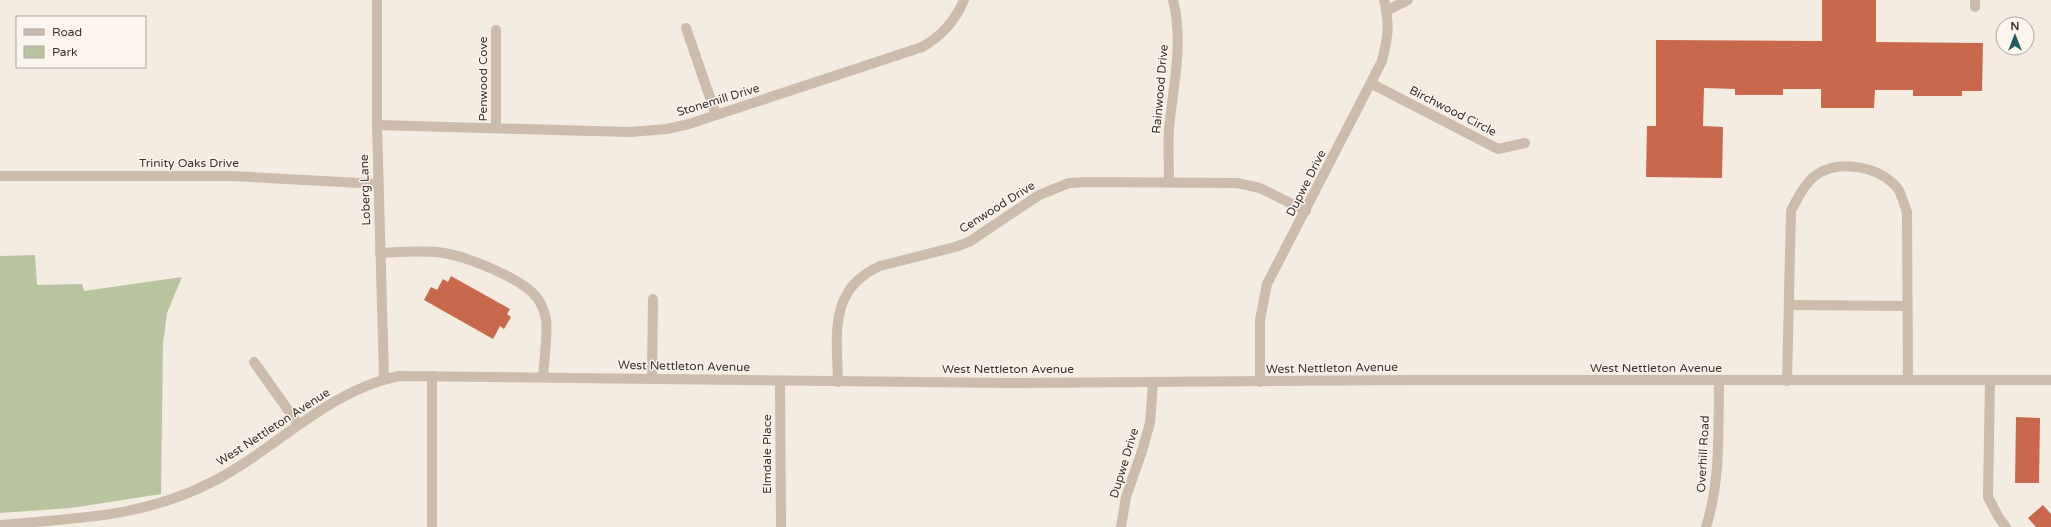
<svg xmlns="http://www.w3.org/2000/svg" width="2051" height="527" viewBox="0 0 2051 527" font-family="'Varela Round',sans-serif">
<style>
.green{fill:#b8c4a0}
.building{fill:#c8694b}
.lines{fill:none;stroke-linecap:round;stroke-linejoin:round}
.minor{stroke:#cdbbac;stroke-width:10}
.labels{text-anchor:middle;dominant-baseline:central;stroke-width:3;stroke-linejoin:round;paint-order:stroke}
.street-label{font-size:12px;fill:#3b302b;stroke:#fbf5ee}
</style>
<rect width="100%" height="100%" fill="#f4ebe1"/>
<!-- green -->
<polygon class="green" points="35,255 37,285 82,284 84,291 182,277 167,313 163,343 161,494 71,508 0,513 0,256"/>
<!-- building -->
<g class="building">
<polygon points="1822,0 1876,0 1876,42 1983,43 1982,91 1962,91 1962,96 1913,96 1913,90 1875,90 1874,108 1821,108 1821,89 1783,89 1783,95 1735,95 1735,89 1704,88 1703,126 1723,127 1722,178 1646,177 1647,126 1656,126 1656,40 1822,41"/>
<polygon points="451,276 510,309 507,314 511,317 504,329 500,326 493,339 424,300 431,287 437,290 443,279 448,282"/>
<polygon points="2016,417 2040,418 2039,483 2015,483"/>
<polygon points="2043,505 2051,514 2051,527 2036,527 2028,518"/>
</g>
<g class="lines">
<!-- minor -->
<g class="minor">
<polyline points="377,0 377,125 384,379"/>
<polyline points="1975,0 1975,7"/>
<polyline points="1386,11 1408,0"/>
<polyline points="686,28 716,115"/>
<polyline points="496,30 496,128"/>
<polyline points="1372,84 1498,149 1525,143"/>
<path d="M 377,125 L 630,132 L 667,129 L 689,124 L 922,47 C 942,36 955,21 964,0"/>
<polyline points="0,176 231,176 378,184"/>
<path d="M 1169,182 C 1169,164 1168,146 1169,129 C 1173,86 1184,42 1173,0"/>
<path d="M 380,253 C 401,252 423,250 444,253 C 468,257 524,279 538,299 C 541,304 545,314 546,319 C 548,335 544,361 543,377"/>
<polyline points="1789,305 1906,306"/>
<polyline points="254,362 298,424"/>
<polyline points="432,376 432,527"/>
<polyline points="652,378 653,299"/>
<polyline points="1990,380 1988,497 1999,518 2006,527"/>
<polyline points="780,381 781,527"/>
<path d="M 1787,381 L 1791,211 C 1797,199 1805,183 1816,175 C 1839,159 1880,166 1898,189 C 1902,195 1904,205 1907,212 L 1908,380"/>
<path d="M 838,382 C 837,335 828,289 880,266 L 955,247 L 969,242 L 1039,195 L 1069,183 L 1087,182 L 1237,183 L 1260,188 L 1306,211"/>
<path d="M 1260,382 L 1260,320 L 1267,284 L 1382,61 C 1388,37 1390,25 1384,0"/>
<path d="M 0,525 C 75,518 141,518 210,483 C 275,451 325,391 399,376 L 1011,383 L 1409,380 L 2051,380"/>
<polyline points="1121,527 1126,497 1142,451 1150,423 1153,382"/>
<path d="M 1706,527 C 1721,480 1718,430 1719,381"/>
</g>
</g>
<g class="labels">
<!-- street labels -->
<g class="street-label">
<text transform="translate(483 79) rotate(-90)">Penwood Cove</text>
<text transform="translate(1160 89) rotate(-85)">Rainwood Drive</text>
<text transform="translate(718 100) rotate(-17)">Stonemill Drive</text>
<text transform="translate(1453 111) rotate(27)">Birchwood Circle</text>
<text x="189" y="163">Trinity Oaks Drive</text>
<text transform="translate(1306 183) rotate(-63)">Dupwe Drive</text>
<text transform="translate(365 190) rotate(-92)">Loberg Lane</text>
<text transform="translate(997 207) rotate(-32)">Cenwood Drive</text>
<text transform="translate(684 366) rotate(1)">West Nettleton Avenue</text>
<text transform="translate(1332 368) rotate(-1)">West Nettleton Avenue</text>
<text x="1656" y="368">West Nettleton Avenue</text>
<text x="1008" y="369">West Nettleton Avenue</text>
<text transform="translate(273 427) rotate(-33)">West Nettleton Avenue</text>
<text transform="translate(767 454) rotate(-90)">Elmdale Place</text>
<text transform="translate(1703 454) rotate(-87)">Overhill Road</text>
<text transform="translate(1124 463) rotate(-73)">Dupwe Drive</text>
</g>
</g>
<!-- legend -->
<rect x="16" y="16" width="130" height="52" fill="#fbf5ee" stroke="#aea6a0"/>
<rect x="24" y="29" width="20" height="6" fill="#cdbbac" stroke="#aea6a0"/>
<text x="52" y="36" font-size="12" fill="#3b302b">Road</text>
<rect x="24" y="46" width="20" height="12" fill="#b8c4a0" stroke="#aea6a0"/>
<text x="52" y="56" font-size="12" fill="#3b302b">Park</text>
<!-- north arrow -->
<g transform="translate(2015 36)"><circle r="19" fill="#fbf5ee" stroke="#aea6a0"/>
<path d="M0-3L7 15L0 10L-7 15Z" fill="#1f5a5e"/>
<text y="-6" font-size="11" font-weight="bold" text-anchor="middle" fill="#3b302b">N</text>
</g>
</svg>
